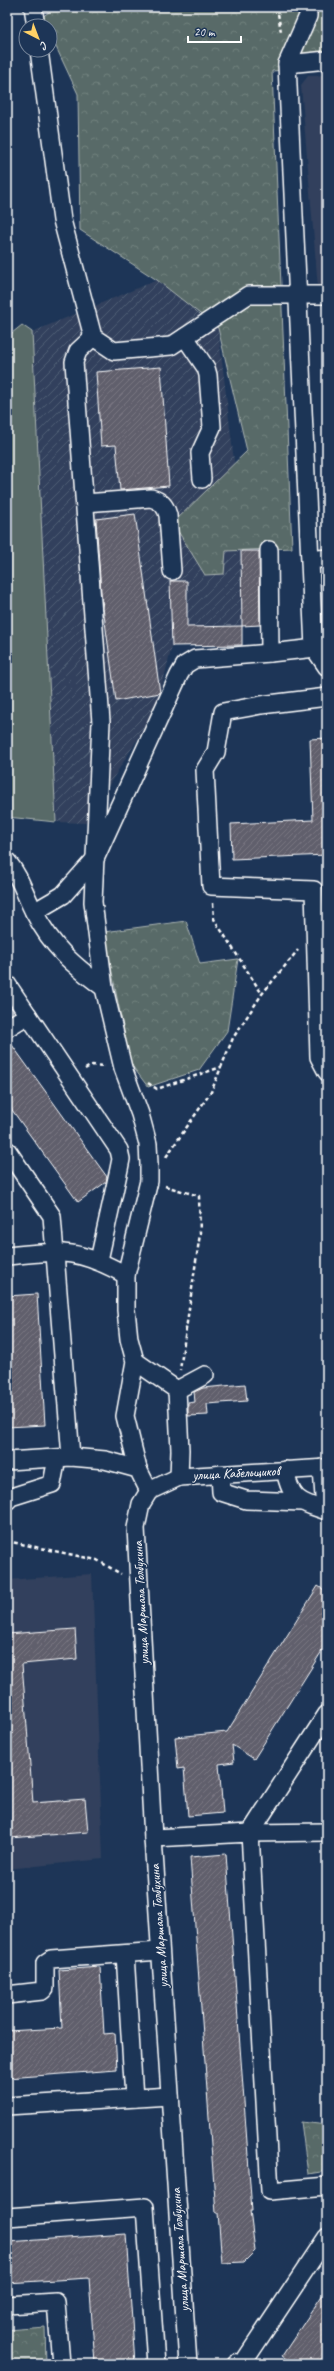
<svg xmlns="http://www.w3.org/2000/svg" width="334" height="2371" viewBox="0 0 334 2371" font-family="Caveat,sans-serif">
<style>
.built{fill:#31415d}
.industrial{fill:url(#industrial-furrows)}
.grass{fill:#586b67;stroke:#acb5b3}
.forest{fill:url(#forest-crowns);stroke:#acb5b3}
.building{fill:url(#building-hatch);stroke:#fff}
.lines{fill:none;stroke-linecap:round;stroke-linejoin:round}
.minor-casing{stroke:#fff;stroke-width:20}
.path{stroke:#fff;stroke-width:2.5;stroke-dasharray:4 3;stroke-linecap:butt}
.minor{stroke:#1d3557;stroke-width:17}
.labels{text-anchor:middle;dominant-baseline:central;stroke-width:3;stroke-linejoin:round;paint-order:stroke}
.street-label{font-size:14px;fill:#fff;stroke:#1d3557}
</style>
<defs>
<pattern id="industrial-furrows" width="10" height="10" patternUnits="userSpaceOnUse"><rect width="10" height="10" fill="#31415d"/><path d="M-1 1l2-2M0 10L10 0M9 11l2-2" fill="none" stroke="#505e75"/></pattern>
<pattern id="forest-crowns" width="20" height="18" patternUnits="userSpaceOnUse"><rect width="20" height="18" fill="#586b67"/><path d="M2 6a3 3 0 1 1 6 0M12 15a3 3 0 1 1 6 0" fill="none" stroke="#71817e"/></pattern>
<pattern id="building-hatch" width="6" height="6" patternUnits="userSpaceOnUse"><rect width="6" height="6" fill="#615e6c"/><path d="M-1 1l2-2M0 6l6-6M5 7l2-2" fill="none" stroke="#797682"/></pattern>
</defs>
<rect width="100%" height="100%" fill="#1d3557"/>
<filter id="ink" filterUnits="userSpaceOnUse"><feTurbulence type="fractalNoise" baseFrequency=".025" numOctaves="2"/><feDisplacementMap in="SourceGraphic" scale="8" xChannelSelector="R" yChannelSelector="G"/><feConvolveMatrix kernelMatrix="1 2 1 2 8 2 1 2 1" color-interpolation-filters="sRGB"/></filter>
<g filter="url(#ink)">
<!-- built -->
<g class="built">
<polygon points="327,75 327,287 318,288 301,85 308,76"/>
<polygon points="92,1574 103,1859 7,1869 7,1580"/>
</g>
<!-- industrial -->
<polygon class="industrial" points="157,280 218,328 236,477 260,551 262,625 242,626 242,645 172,646 156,710 85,823 56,822 32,332"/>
<!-- grass -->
<polygon class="grass" points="22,325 32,332 56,822 7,817 7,337"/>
<!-- forest -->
<g class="forest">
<polygon points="56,7 327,7 327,67 272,71 292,548 226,551 224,574 205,575 173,523 247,451 218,328 157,280 80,230 78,94 50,34 50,26 46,26 42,17"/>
<polygon points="186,921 200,964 238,959 227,1031 199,1070 148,1087 130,1063 104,932"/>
<polygon points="301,2122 327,2125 327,2171 308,2174"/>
<polygon points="45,2327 46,2364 7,2364 7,2330"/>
</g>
<!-- building -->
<g class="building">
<polygon points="161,367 169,486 120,490 116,445 101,446 96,372"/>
<polygon points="135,514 160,693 116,701 101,593 96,519"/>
<polygon points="241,551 259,551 260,625 242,626"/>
<polygon points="170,581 187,581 187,627 242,626 242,645 172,646"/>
<polygon points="327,738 327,855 232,859 231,824 313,820 310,739"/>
<polygon points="7,1038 107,1177 106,1182 78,1202 7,1103"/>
<polygon points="37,1294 45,1425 7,1427 7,1296"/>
<polygon points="245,1384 247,1401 207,1404 208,1415 188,1416 188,1403 195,1402 194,1392 203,1388"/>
<polygon points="318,1586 327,1592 327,1643 254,1759 232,1745 234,1762 219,1764 223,1813 188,1816 184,1768 178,1769 175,1737 227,1732"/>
<polygon points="75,1629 77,1659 22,1664 33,1803 85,1799 88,1832 9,1838 7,1634"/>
<polygon points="226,1854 252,2211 250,2211 255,2251 244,2262 222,2263 218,2213 216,2213 190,1857"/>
<polygon points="100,1967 104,2034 115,2033 117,2070 7,2078 7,2031 62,2028 59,1970"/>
<polygon points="126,2234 135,2364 95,2364 89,2278 7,2283 7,2242"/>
<polygon points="327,2288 327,2353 320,2364 294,2364 282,2356"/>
</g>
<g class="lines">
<!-- minor casing -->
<g class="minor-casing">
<g id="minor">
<polyline points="33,7 36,26"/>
<polyline points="308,7 308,16 287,64 314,648 327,667"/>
<polyline points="39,50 62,220 93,337 114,351 171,346 248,295 327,295"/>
<polyline points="287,64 327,60"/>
<polyline points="93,337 78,351 74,362 101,722 93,902 104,988 123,1068 140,1114 148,1144 149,1164 149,1181 126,1275 126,1310 129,1339 135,1361 125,1416 138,1469"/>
<polyline points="185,337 206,368 208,375 212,427 200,453 202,479"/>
<path d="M 85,503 L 151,498 C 161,501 165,505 168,515 L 172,571"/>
<polyline points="269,550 270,653 325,647"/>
<polyline points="311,560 327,558"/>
<polyline points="327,697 261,705 223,712 216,752 205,770 211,886 314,890 319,1057 327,1072"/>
<path d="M 7,861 C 20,876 25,895 34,912 C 52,947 73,965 104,988"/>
<polyline points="34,912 63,895 95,859 179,675 185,665 195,659 270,653"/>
<polyline points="7,984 119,1150 121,1159 119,1169 99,1260"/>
<polyline points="7,1028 28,1015"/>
<polyline points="7,1150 52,1216 71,1457"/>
<path d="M 7,1256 C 62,1251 77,1248 126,1275"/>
<polyline points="135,1361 177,1390"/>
<polyline points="7,1461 71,1457 105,1460 138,1469 149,1491"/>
<polyline points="322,1468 324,1497 327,1501"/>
<path d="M 285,1470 C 291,1501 300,1502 327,1511"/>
<polyline points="220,1474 221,1492 246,1500 302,1502"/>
<polyline points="179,1477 180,1450 177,1390 205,1375"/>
<polyline points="7,1501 11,1497 52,1484 57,1458"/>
<polyline points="250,1833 327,1714"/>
<polyline points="250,1833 327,1832"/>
<polyline points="153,1838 250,1833 270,2191 327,2186"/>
<polyline points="125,1954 134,2098"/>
<polyline points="7,1995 42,1991 45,1988 45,1963 51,1959 160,1951"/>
<polyline points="7,2106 170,2096"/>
<polyline points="7,2217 145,2207 156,2364"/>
<polyline points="7,2305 56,2302 61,2364"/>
<polyline points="188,2364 153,1838 136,1528 141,1504 149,1491 179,1477 327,1468"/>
<polyline points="236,2364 243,2363 327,2237"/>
</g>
</g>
<!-- path -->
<g class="path">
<polyline points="277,7 281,32"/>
<polyline points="213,903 214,919 262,994"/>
<polyline points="85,1069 92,1065 105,1066"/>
<polyline points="148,1083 157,1089 221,1067"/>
<polyline points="166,1157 211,1092 233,1038 262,994 298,950"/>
<polyline points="165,1186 199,1196 200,1234 180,1370"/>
<polyline points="7,1541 97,1560 121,1574"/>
</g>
<!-- minor -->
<use href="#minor" class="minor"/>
</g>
</g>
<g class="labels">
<!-- street labels -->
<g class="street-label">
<text transform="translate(236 1473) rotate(-3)">улица Кабельщиков</text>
<text transform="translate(141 1603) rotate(-93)">улица Маршала Толбухина</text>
<text transform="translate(159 1926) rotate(-94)">улица Маршала Толбухина</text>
<text transform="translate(180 2250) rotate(-94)">улица Маршала Толбухина</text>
</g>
</g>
<!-- margin -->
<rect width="334" height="2371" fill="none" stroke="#1d3557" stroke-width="24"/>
<rect x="12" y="12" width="310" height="2347" fill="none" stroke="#fff" stroke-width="1.5" filter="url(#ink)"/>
<!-- north arrow -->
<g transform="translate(38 38) rotate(138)"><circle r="19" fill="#1d3557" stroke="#77869a"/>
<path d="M0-3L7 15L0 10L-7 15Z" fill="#ffd166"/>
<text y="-6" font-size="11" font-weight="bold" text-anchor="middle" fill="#ffffff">С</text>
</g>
<!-- scale -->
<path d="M188 36v6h53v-6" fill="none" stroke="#ffffff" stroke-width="2"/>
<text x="194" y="36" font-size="12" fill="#ffffff" stroke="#1d3557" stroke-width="3" paint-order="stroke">20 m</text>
</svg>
